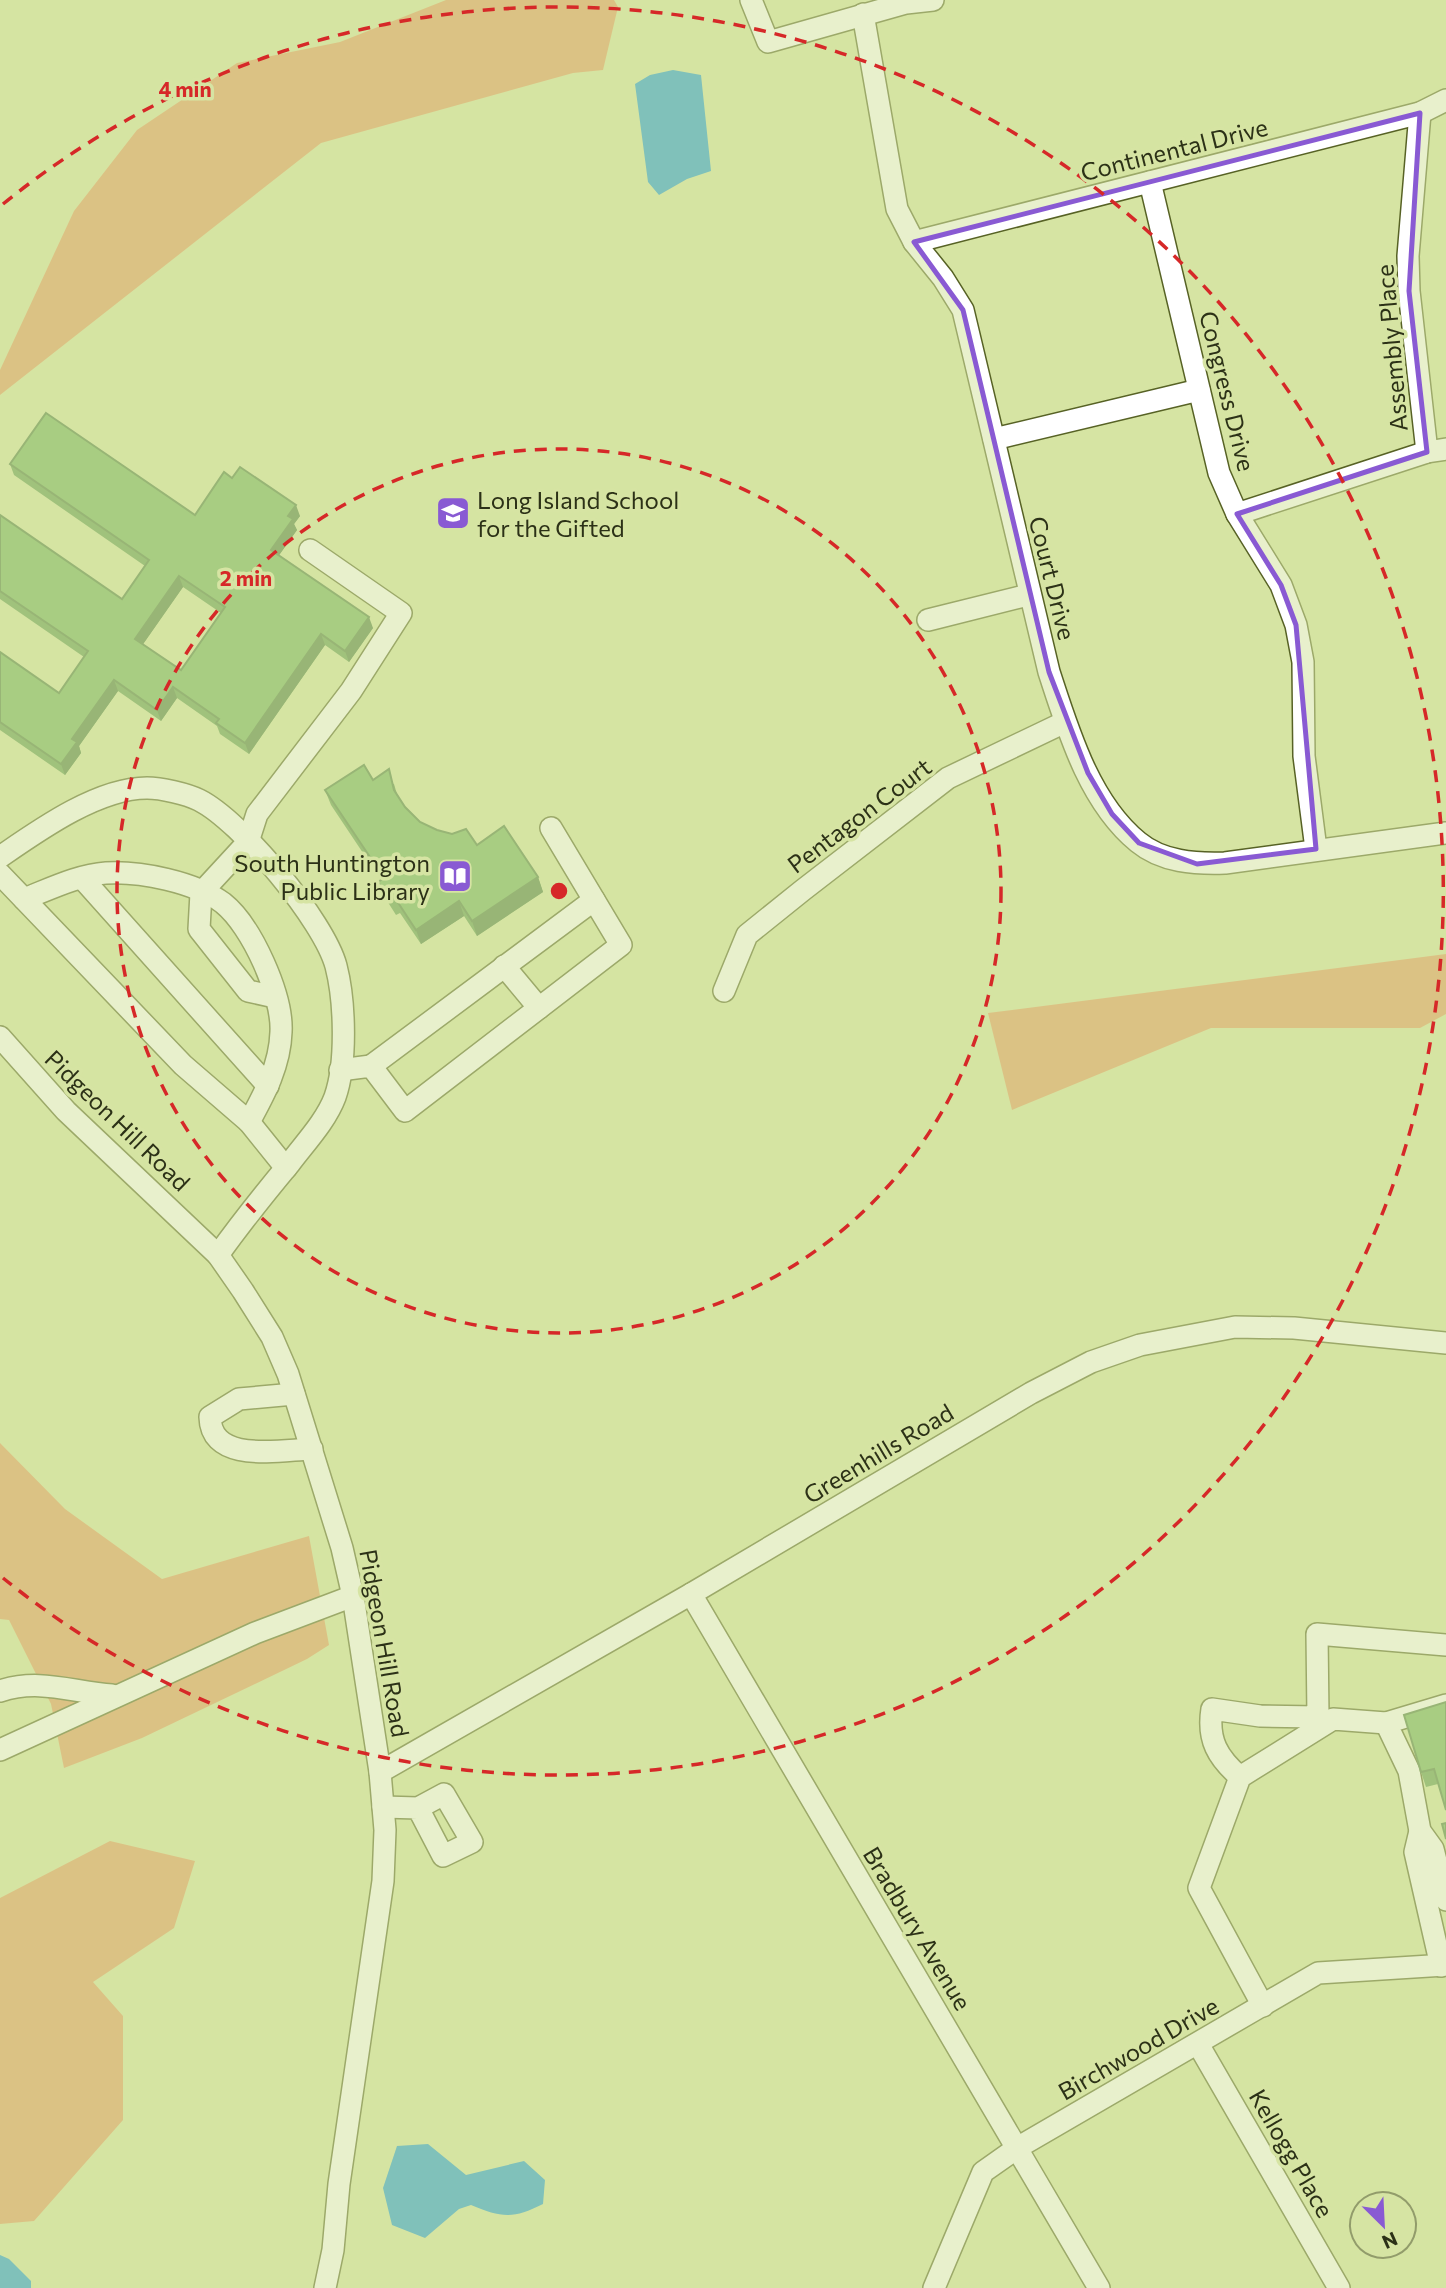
<svg xmlns="http://www.w3.org/2000/svg" width="1446" height="2288" viewBox="0 0 1446 2288" font-family="Commissioner,sans-serif">
<style>
.green{fill:#e39a61}
.water{fill:#1997d7}
.lines{fill:none;stroke-linecap:round;stroke-linejoin:round}
.minor-casing{stroke:#576225;stroke-width:24}
.minor{stroke:#fff;stroke-width:21}
.wall{fill:#61994e;fill-rule:evenodd}
.shaded-wall{fill:#4f7d40}
.building{fill:#71b25b;stroke:#4f7d40;stroke-width:2;fill-rule:evenodd}
.marked{fill:none;stroke:#895ad3;stroke-width:5;stroke-linejoin:round}
.ring{fill:none;stroke:#d62828;stroke-width:3.5;stroke-dasharray:12 9}
.labels{text-anchor:middle;dominant-baseline:central;stroke-width:7;stroke-linejoin:round;paint-order:stroke}
.street-label{font-size:24px;fill:#2c3117;stroke:#d6e4a3}
.poi-label{font-size:24px;fill:#2c3117;stroke:#d6e4a3;text-anchor:start}
.centre{fill:#d62828;stroke:#d6e4a3;stroke-width:3.5}
.ring-label{font-size:21px;text-anchor:middle;font-weight:bold;fill:#d62828;stroke:#d6e4a3;stroke-width:7;stroke-linejoin:round;paint-order:stroke}
</style>
<rect width="100%" height="100%" fill="#d6e4a3"/>
<!-- green -->
<g class="green">
<polygon points="446,0 614,0 618,7 603,70 573,73 321,143 0,395 0,370 74,211 137,130 237,63 340,42"/>
<polygon points="1446,954 1446,1014 1420,1028 1211,1028 1012,1110 988,1013"/>
<polygon points="0,1443 65,1509 162,1579 309,1536 329,1645 307,1659 142,1738 64,1768 51,1704 9,1620 0,1619"/>
<polygon points="110,1841 195,1861 174,1928 93,1982 123,2016 123,2120 34,2221 0,2224 0,1898"/>
</g>
<!-- water -->
<g class="water">
<polygon points="673,70 701,75 711,171 687,179 659,195 648,182 635,84 650,75"/>
<path d="M 428,2144 L 466,2175 L 524,2161 L 545,2180 L 543,2204 C 513,2219 502,2218 471,2205 L 459,2209 L 425,2238 L 392,2225 L 383,2188 L 397,2146 Z"/>
<polygon points="0,2255 9,2259 31,2281 31,2288 0,2288"/>
</g>
<g class="lines">
<!-- minor casing -->
<g class="minor-casing">
<g id="minor">
<polyline points="751,0 768,42 906,3 933,0"/>
<path d="M 863,14 L 897,209 L 914,242 L 943,278 L 963,310 L 1049,672 C 1068,730 1089,802 1138,842 C 1162,862 1195,864 1225,863 L 1446,833"/>
<polyline points="1420,113 1408,256 1409,291 1427,452"/>
<polyline points="1150,182 1219,473 1237,514 1281,585 1296,625 1303,662 1304,756 1316,849"/>
<polyline points="914,242 1420,113 1446,100"/>
<polyline points="994,439 1199,390"/>
<polyline points="1237,514 1427,452 1446,449"/>
<polyline points="928,620 1028,595"/>
<path d="M 0,857 C 39,830 98,788 147,788 C 161,788 187,794 199,800 C 241,821 324,921 336,966 C 345,1001 347,1063 335,1097 C 326,1121 305,1143 290,1163 C 265,1193 241,1223 218,1255"/>
<polyline points="0,874 183,1065 249,1122 286,1168"/>
<polyline points="82,878 268,1086"/>
<path d="M 24,899 C 50,889 78,875 106,873 C 140,871 195,882 223,903 C 252,926 283,996 281,1032 C 280,1065 265,1093 249,1122"/>
<polyline points="504,966 539,1008"/>
<polyline points="724,991 747,935 803,890 948,778 1065,722"/>
<polyline points="275,997 248,991 199,929 201,893 248,842 257,814 351,691 401,613 310,550"/>
<polyline points="0,1037 66,1111 218,1255 243,1291 272,1337 288,1374 342,1548 353,1596 380,1772 385,1830 383,1881 339,2184 333,2250 325,2288"/>
<polyline points="371,1066 594,900"/>
<polyline points="340,1070 371,1066 405,1111 621,945 551,828"/>
<path d="M 294,1394 L 239,1399 L 210,1417 C 211,1464 279,1450 312,1449"/>
<polyline points="691,1594 1099,2288"/>
<path d="M 0,1691 C 39,1678 72,1692 112,1695"/>
<polyline points="1446,1705 1386,1723 1409,1771 1420,1831 1433,1849 1446,1900"/>
<polyline points="0,1750 255,1633 353,1596"/>
<polyline points="380,1772 691,1594 1031,1393 1091,1362 1140,1345 1235,1327 1294,1328 1446,1343"/>
<path d="M 1240,1777 C 1218,1758 1207,1740 1212,1709 L 1260,1716 L 1318,1717 L 1317,1634 L 1446,1645"/>
<polyline points="383,1807 418,1808 444,1794 472,1842 443,1856 418,1808"/>
<polyline points="1420,1831 1415,1852 1441,1966"/>
<polyline points="1263,2006 1199,1888 1240,1777 1333,1719 1386,1723"/>
<polyline points="1198,2044 1339,2288"/>
<polyline points="934,2288 983,2172 1017,2148 1318,1973 1446,1965"/>
</g>
</g>
<!-- minor -->
<use href="#minor" class="minor"/>
</g>
<!-- wall -->
<g class="wall">
<path d="M 10,464 L 195,515 L 232,478 L 300,516 L 294,524 L 297,530 L 279,555 L 373,628 L 349,662 L 325,645 L 249,754 L 220,734 L 217,726 L 177,698 L 161,721 L 118,691 L 79,746 L 81,753 L 65,775 L 0,730 L 0,652 L 59,693 L 84,657 L 0,599 L 0,515 L 122,599 L 145,566 L 14,475 ZM 183,587 L 221,613 L 181,670 L 143,644 Z"/>
<polygon points="373,780 394,784 397,794 405,807 420,822 437,830 477,845 538,877 543,892 477,936 464,916 421,944 400,913 396,915 384,896 378,882 381,880 331,805 325,790"/>
<polygon points="1446,1702 1438,1784 1426,1787 1421,1772"/>
</g>
<!-- shaded-wall -->
<g class="shaded-wall">
<polygon points="296,505 300,516 294,524 297,530 275,561 271,550 288,516"/>
<polygon points="179,576 183,587 139,650 135,639"/>
<polygon points="369,617 373,628 349,662 345,651"/>
<polygon points="321,634 325,645 249,754 245,743"/>
<polygon points="114,680 118,691 79,746 81,753 65,775 61,764 72,739"/>
<polygon points="173,687 177,698 161,721 157,710"/>
<polygon points="538,877 543,892 477,936 472,921"/>
<polygon points="459,901 464,916 421,944 416,930"/>
</g>
<!-- building -->
<g class="building">
<path d="M 46,413 L 195,515 L 224,472 L 232,478 L 240,467 L 296,505 L 288,516 L 293,519 L 271,550 L 369,617 L 345,651 L 321,634 L 245,743 L 216,723 L 219,719 L 173,687 L 157,710 L 114,680 L 72,739 L 77,742 L 61,764 L 0,722 L 0,652 L 59,693 L 88,651 L 0,591 L 0,515 L 122,599 L 149,560 L 10,464 ZM 179,576 L 225,607 L 181,670 L 135,639 Z"/>
<polygon points="364,765 373,780 389,769 394,790 405,807 420,822 437,830 452,834 466,829 477,845 504,826 538,877 472,921 459,901 416,930 395,898 391,900 378,882 384,878 325,790"/>
<polygon points="1446,1702 1446,1810 1434,1769 1421,1772 1404,1715"/>
<polygon points="1446,1823 1446,1839 1442,1824"/>
</g>
<!-- marked area -->
<path d="M0 0H1446V2288H0ZM 1420,113 L 1409,291 L 1427,452 L 1237,514 L 1281,585 L 1296,625 L 1316,849 L 1197,864 L 1139,843 L 1112,814 L 1088,773 L 1049,672 L 963,310 L 914,242 Z" fill="#d6e4a3" fill-opacity=".55" fill-rule="evenodd"/>
<path class="marked" d="M 1420,113 L 1409,291 L 1427,452 L 1237,514 L 1281,585 L 1296,625 L 1316,849 L 1197,864 L 1139,843 L 1112,814 L 1088,773 L 1049,672 L 963,310 L 914,242 Z"/>
<!-- distance rings -->
<g class="ring">
<circle cx="559" cy="891" r="442"/>
<path d="M3 204A884 884 0 1 1 3 1578"/>
</g>
<!-- icons -->
<defs>
<g id="school-square" transform="scale(1.75)"><rect x="-9" y="-9" width="18" height="18" rx="4" fill="#895ad3" stroke="#d6e4a3"/><path d="M0-5L7-2L0 1L-7-2ZM-4 1L0 2.5L4 1V4Q0 6-4 4Z" fill="#fff"/></g>
<g id="library-square" transform="scale(1.75)"><rect x="-9" y="-9" width="18" height="18" rx="4" fill="#895ad3" stroke="#d6e4a3"/><path d="M-6-4Q-3-5.5-.7-3.5V5Q-3 3-6 4ZM6-4Q3-5.5 .7-3.5V5Q3 3 6 4Z" fill="#fff"/></g>
</defs>
<g fill-rule="evenodd">
<use href="#school-square" x="453" y="513"/>
<use href="#library-square" x="455" y="876"/>
</g>
<g class="labels">
<!-- street labels -->
<g class="street-label">
<text transform="translate(1174 149) rotate(-14)">Continental Drive</text>
<text transform="translate(1391 348) rotate(-95)">Assembly Place</text>
<text transform="translate(1228 391) rotate(76)">Congress Drive</text>
<text transform="translate(1053 578) rotate(76)">Court Drive</text>
<text transform="translate(859 815) rotate(-37)">Pentagon Court</text>
<text transform="translate(118 1120) rotate(44)">Pidgeon Hill Road</text>
<text transform="translate(878 1453) rotate(-31)">Greenhills Road</text>
<text transform="translate(385 1643) rotate(80)">Pidgeon Hill Road</text>
<text transform="translate(918 1928) rotate(59)">Bradbury Avenue</text>
<text transform="translate(1138 2048) rotate(-30)">Birchwood Drive</text>
<text transform="translate(1292 2153) rotate(60)">Kellogg Place</text>
</g>
<!-- poi labels -->
<g class="poi-label">
<text x="477" y="499">Long Island School<tspan x="477" dy="28">for the Gifted</tspan></text>
<text x="430" y="862" text-anchor="end">South Huntington<tspan x="430" dy="28">Public Library</tspan></text>
</g>
</g>
<circle cx="559" cy="891" r="10" class="centre"/>
<g class="ring-label">
<text x="185" y="97">4 min</text>
<text x="246" y="586">2 min</text>
</g>
<!-- north arrow -->
<g transform="translate(1383 2225) rotate(156)"><circle r="33" fill="#d6e4a3" stroke="#929c6b" stroke-width="2"/>
<path d="M0-5L12 26L0 18L-12 26Z" fill="#895ad3"/>
<text y="-10" font-size="19" font-weight="bold" text-anchor="middle" fill="#2c3117">N</text>
</g>
</svg>
